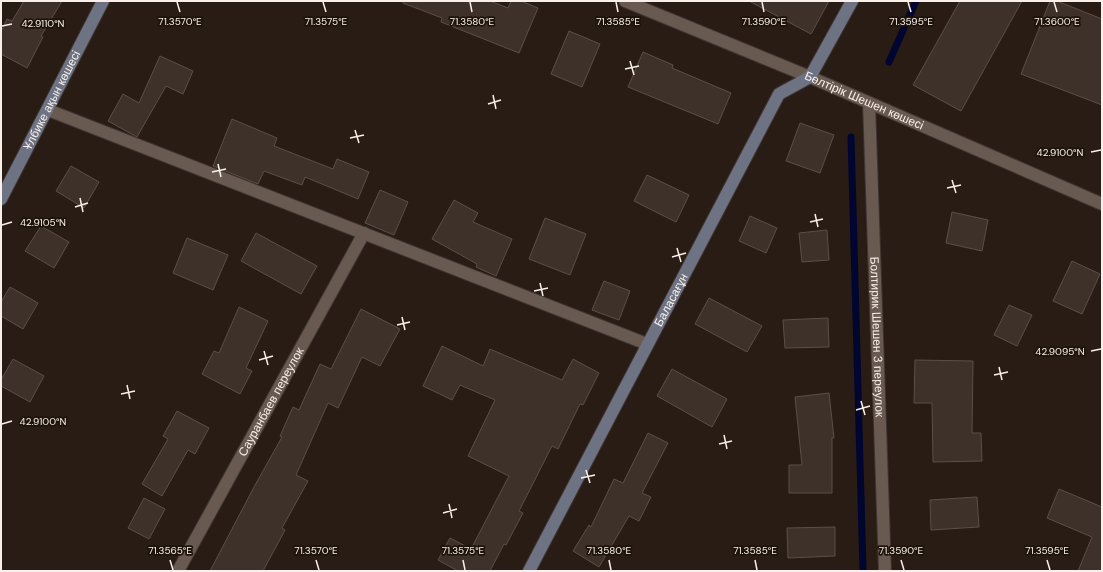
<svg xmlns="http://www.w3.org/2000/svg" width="1103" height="572" viewBox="0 0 1103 572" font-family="'DM Sans',sans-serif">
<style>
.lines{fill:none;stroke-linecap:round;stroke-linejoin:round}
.stream{stroke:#00062f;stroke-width:7}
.building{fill:#3e3129;stroke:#5d4f46}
.street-casing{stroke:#3f3531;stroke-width:14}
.secondary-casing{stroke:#3f3531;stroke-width:14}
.street{stroke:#685951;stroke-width:12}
.secondary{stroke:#6d7383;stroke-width:12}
.ticks{fill:none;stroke:#f9f0eb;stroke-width:1.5}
.labels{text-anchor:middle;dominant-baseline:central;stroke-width:3.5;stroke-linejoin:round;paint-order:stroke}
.street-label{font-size:12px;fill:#f9f0eb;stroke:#1e130b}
.ticks-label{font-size:10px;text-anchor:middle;fill:#f9f0eb;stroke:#1e130b;stroke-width:3.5;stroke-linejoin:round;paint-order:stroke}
</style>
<rect width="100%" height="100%" fill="#281c14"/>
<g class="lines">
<!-- stream -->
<g class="stream">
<polyline points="889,62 916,1"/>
<polyline points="851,137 863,571"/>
</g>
</g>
<!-- building -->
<g class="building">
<polygon points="24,1 62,1 41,36 43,37 27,68 1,54 1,32 7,19 12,21"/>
<polygon points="403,1 490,1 508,8 511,1 521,1 538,8 519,53 441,22 442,18 403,3"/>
<polygon points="749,1 829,1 811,34"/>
<polygon points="960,1 1022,1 961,111 913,85"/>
<polygon points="1050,1 1057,1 1102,19 1102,105 1021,74"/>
<polygon points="569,31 600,44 582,87 551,74"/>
<polygon points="643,52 673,65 672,68 731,93 718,124 628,87"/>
<polygon points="160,56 193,71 183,94 166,86 137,137 108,121 123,94 139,103"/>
<polygon points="232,119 277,138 274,146 333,169 337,159 369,172 358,199 305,177 302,185 264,171 258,184 213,166"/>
<polygon points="800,123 834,135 820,173 786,161"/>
<polygon points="71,166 99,182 84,208 56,191"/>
<polygon points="647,175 689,195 676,222 634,201"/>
<polygon points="380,190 408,202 394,235 365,223"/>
<polygon points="454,200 478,213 473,222 512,239 496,276 476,267 477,264 432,239"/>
<polygon points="952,212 988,220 982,251 946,243"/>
<polygon points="750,216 777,228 766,253 739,241"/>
<polygon points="545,218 586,234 570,275 529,259"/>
<polygon points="41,226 69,242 54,268 25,251"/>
<polygon points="827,230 829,260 802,262 799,233"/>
<polygon points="256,233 317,266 301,294 241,261"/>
<polygon points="187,238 228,255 213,290 173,273"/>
<polygon points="1072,261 1100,274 1082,314 1053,301"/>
<polygon points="604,281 630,291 619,320 592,310"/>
<polygon points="10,287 38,303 23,329 1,316 1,302"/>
<polygon points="709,298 762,326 747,352 695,324"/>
<polygon points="1009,305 1032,315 1017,346 994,335"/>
<polygon points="239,307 268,321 246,368 252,371 240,394 202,374 214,351 219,353"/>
<polygon points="361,309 400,329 380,366 362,357 338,408 328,403 296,475 308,481 282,528 285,530 263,571 210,571 254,487 282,437 280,436 293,407 299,410 320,364 331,369"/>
<polygon points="828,318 829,347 785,348 783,320"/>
<polygon points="442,346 483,366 490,349 562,380 573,359 599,373 583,405 580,404 558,449 552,446 519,511 523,513 506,545 504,544 490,571 458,571 438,560 450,538 471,549 509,476 468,456 495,400 460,385 452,400 423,386"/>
<polygon points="13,359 44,376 30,402 1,386 1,380"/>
<polygon points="915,360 973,361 972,433 981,433 982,461 933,462 932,403 914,403"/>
<polygon points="672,369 727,399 712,427 657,396"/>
<polygon points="829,393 834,438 832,438 832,493 789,493 789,465 802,465 795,397"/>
<polygon points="177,411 209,428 195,454 188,450 162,496 142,484 168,439 163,436"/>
<polygon points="648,433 668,443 642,493 651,497 639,521 629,516 599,567 573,551 589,525 591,527 614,479 623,483"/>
<polygon points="1059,489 1102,507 1102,571 1078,571 1092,537 1047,518"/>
<polygon points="977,497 979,527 931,530 930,500"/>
<polygon points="144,498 165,509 149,539 128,528"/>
<polygon points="835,527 835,556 788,558 787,528"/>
</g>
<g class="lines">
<!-- street casing -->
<g class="street-casing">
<g id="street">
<path id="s1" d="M 625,1 L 810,77 L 1102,204"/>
<path id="s2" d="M 869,103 L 885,571"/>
<polyline points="48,110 647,344"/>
<path id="s3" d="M 178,571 L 364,233"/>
</g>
</g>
<!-- secondary casing -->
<g class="secondary-casing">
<g id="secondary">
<path id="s4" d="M 1,199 L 103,1"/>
<path id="s5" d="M 529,571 L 779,94 L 810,77 L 852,1"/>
</g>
</g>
<!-- street -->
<use href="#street" class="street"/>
<!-- secondary -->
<use href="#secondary" class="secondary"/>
</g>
<!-- ticks -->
<path class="ticks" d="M 177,2 L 180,12M 323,2 L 326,12M 470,2 L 472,12M 616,2 L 618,12M 762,2 L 764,12M 908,2 L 911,12M 1054,2 L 1057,12M 2,26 L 12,24M 630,61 L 634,75M 625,69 L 639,66M 493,95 L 496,109M 488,104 L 501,100M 355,130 L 359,143M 350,138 L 364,135M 1091,152 L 1101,150M 218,164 L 221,177M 212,172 L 226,169M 952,180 L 956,193M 947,188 L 961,185M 80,198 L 83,212M 75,207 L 88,203M 815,214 L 818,227M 810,222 L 823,219M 2,225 L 12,222M 677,248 L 681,262M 672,257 L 686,253M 540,283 L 543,296M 534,291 L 548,288M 402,317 L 405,330M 397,325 L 410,322M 264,351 L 268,365M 1091,351 L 1101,349M 259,360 L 273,356M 999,367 L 1002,380M 994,375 L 1008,372M 127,385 L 130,399M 121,394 L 135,391M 861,401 L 865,415M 856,410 L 870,406M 2,424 L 12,421M 724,435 L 727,449M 719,444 L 732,441M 586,470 L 590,483M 581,478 L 595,475M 449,504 L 452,518M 443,513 L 457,509M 170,560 L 173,570M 316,560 L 319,570M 463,560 L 465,570M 609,560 L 611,570M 755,560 L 757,570M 901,560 L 904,570M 1047,560 L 1050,570"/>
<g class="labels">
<!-- street labels -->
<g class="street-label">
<text stroke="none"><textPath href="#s4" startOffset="111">Ұлбике ақын көшесі</textPath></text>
<text stroke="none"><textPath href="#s1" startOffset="259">Бөлтірік Шешен көшесі</textPath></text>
<text stroke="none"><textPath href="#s5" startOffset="306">Баласағұн</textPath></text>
<text stroke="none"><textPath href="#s2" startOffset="234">Болтирик Шешен 3 переулок</textPath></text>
<text stroke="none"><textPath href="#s3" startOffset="193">Сауранбаев переулок</textPath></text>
</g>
</g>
<g class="ticks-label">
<text x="472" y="25">71.3580°E</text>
<text x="1057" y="25">71.3600°E</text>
<text x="180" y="25">71.3570°E</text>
<text x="326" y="25">71.3575°E</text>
<text x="618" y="25">71.3585°E</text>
<text x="764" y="25">71.3590°E</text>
<text x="911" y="25">71.3595°E</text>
<text x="43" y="27">42.9110°N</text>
<text x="1060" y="156">42.9100°N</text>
<text x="43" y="226">42.9105°N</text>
<text x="1060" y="355">42.9095°N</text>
<text x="43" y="425">42.9100°N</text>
<text x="170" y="554">71.3565°E</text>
<text x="316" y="554">71.3570°E</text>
<text x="463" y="554">71.3575°E</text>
<text x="609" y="554">71.3580°E</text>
<text x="755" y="554">71.3585°E</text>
<text x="901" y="554">71.3590°E</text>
<text x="1047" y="554">71.3595°E</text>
</g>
<!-- border -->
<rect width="1103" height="572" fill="none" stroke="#f9f0eb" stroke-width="4"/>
</svg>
